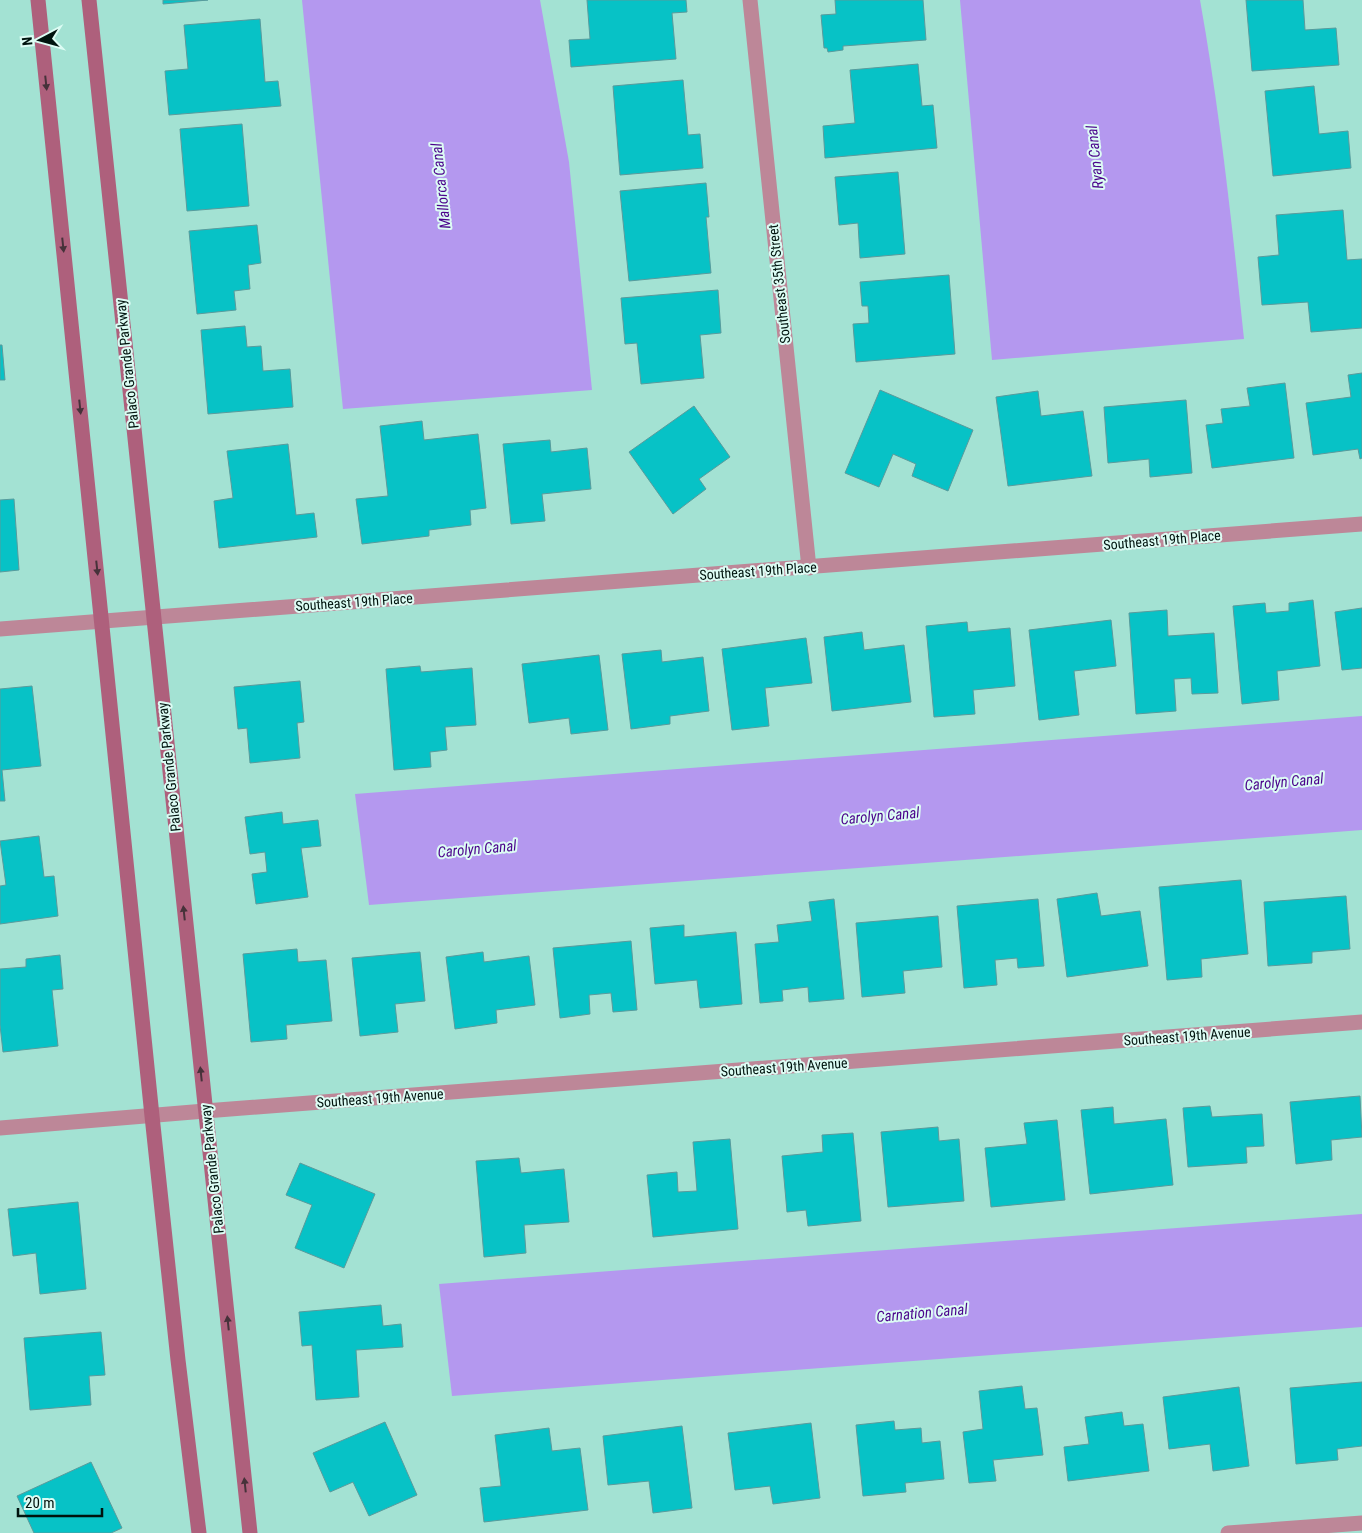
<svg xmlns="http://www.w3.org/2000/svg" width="1362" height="1533" viewBox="0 0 1362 1533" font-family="'Roboto Condensed',sans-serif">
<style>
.water{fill:#b498ef}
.building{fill:#07c2c6;stroke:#599b9c}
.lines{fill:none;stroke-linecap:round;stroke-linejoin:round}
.street{stroke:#bd8798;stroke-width:15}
.secondary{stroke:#ae607c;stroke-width:15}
.oneway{fill:#46323a}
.labels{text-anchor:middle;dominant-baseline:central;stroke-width:4;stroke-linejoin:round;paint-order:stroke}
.street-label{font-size:14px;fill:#00130e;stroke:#ddfcf4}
.water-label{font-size:15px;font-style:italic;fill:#4b048c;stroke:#ddfcf4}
</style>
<rect width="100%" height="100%" fill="#a3e2d3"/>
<!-- water -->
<g class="water">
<polygon points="302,0 540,0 569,162 592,390 343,409"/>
<path d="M 960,0 L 1200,0 C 1220,112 1232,225 1244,339 L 992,360 Z"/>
<polygon points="1362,716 1362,830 369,905 355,794"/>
<polygon points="1362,1214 1362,1327 452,1396 439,1284"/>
</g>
<!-- building -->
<g class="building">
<polygon points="163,0 208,0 163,4"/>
<polygon points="587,0 686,0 687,12 672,13 676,59 571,67 569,40 590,39"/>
<polygon points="835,0 923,0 926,40 843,46 843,50 828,52 827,48 824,48 821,15 836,14"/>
<polygon points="1246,0 1303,0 1305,30 1336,28 1339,65 1252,71"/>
<polygon points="260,19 265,82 278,81 281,106 169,115 165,71 188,69 184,25"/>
<polygon points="918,64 922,106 933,105 937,148 825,158 823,126 855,123 850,70"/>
<polygon points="683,80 688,135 700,134 703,168 620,175 613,86"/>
<polygon points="1314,86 1319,134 1348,131 1351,168 1273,176 1265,91"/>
<polygon points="242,124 249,206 187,211 180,129"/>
<polygon points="898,172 905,254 860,258 858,223 839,225 835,177"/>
<polygon points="706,183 709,217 706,217 711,273 629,281 620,191"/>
<polygon points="1343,210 1347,260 1362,259 1362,328 1311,332 1308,302 1262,305 1258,257 1279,255 1276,215"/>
<polygon points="257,225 261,263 248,265 250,289 234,291 236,310 197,314 189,231"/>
<polygon points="949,275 955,354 856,362 853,324 869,323 868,306 862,306 860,282"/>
<polygon points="718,290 721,333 700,335 704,378 641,384 637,343 625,344 621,298"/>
<polygon points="245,326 247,347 261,346 263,371 290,369 293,407 208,414 201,330"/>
<polygon points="0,345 2,345 5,380 0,380"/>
<polygon points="1362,373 1362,458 1360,459 1358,449 1313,455 1306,403 1351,397 1348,375"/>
<polygon points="1285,383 1294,458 1212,468 1206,425 1223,423 1221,409 1250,406 1247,388"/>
<polygon points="880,390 973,430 948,491 912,476 916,464 893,454 879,487 845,473"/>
<polygon points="1038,391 1041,416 1083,411 1092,476 1008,486 996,397"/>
<polygon points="1186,400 1192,473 1150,477 1149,459 1108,463 1104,407"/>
<polygon points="694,406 730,457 699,479 706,489 673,514 629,452"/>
<polygon points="422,421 424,440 478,434 486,508 470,510 471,525 429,530 429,536 362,544 356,499 388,496 380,426"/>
<polygon points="550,440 551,452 587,448 591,489 542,494 545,521 511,524 503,444"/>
<polygon points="288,444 296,515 314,513 317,537 219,548 214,501 233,498 227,451"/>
<polygon points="14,499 19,570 0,572 0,500"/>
<polygon points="1313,600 1320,666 1277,671 1279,700 1242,704 1233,606 1265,603 1266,613 1289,611 1289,603"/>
<polygon points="1362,608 1362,668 1342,670 1335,612"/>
<polygon points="1167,610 1168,636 1214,633 1218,693 1192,694 1191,678 1174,679 1176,711 1136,714 1129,613"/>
<polygon points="1111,620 1116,666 1074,671 1079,715 1039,720 1029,630"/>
<polygon points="967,622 968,632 1010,628 1015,686 973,690 975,714 934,717 926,626"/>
<polygon points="862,632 864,650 904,645 911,702 832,711 824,637"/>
<polygon points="806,638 812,683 765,688 769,726 732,730 722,649"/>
<polygon points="661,650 662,662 703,657 709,711 670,716 670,724 631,729 622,654"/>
<polygon points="599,655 608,730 571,734 569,718 529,723 522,664"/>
<polygon points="420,666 421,672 472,668 476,725 445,727 447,750 430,752 431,767 394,770 386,669"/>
<polygon points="300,681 304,722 297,723 300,758 250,763 247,728 238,729 234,687"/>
<polygon points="32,686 41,766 2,770 5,801 0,801 0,689"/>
<polygon points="282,812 283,824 318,820 321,846 301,848 308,897 256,904 252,874 267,872 265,852 250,854 245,817"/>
<polygon points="39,836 44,877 54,876 58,916 0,924 0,886 6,885 0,841"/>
<polygon points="1241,880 1248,954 1201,959 1202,977 1167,980 1159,887"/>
<polygon points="1097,893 1101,916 1140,911 1148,966 1067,977 1057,899"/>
<polygon points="1346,896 1350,949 1312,952 1312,963 1268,966 1264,902"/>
<polygon points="834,899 844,999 809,1002 808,987 782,990 783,1001 760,1003 755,944 779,942 777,925 812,921 809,902"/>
<polygon points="1038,899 1044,966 1018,968 1017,958 995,960 997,985 964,988 957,906"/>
<polygon points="938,916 942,967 903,971 905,993 862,997 856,923"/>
<polygon points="684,925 684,937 736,932 742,1004 700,1008 697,980 655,984 650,928"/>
<polygon points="631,941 637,1010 613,1012 611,993 589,995 590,1014 560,1018 553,948"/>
<polygon points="297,949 298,962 326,960 332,1021 286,1025 287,1039 251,1042 243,954"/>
<polygon points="420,952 425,1001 395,1004 398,1032 360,1036 352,958"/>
<polygon points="483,952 484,962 529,956 535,1005 496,1010 497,1023 455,1029 446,957"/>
<polygon points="60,955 63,989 52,990 58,1046 3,1052 0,1025 0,969 26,967 26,959"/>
<polygon points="1360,1096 1362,1137 1331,1140 1332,1160 1296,1164 1290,1102"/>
<polygon points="1210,1106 1212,1117 1262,1114 1264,1146 1246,1147 1247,1163 1188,1167 1183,1108"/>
<polygon points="1113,1107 1114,1124 1166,1119 1173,1185 1090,1194 1081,1110"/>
<polygon points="1057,1120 1065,1200 991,1207 985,1148 1027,1144 1024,1123"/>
<polygon points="938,1127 939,1141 959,1139 964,1201 888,1207 881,1132"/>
<polygon points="853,1133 861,1221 808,1226 806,1210 787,1212 782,1156 823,1152 822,1135"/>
<polygon points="730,1139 738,1229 653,1237 647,1175 677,1172 678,1192 697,1191 693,1142"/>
<polygon points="519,1158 521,1173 564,1169 569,1222 524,1225 526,1253 484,1257 476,1161"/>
<polygon points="300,1163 375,1194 344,1268 295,1248 312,1205 286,1195"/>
<polygon points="78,1202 86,1289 40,1294 36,1253 13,1256 8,1209"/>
<polygon points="381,1305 383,1326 401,1324 403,1347 356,1350 359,1397 316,1400 312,1345 302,1346 299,1312"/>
<polygon points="101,1332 105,1375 89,1376 91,1405 30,1410 24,1338"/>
<polygon points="1362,1382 1362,1446 1337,1449 1338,1460 1296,1464 1290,1388"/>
<polygon points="1022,1386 1025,1409 1037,1408 1043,1455 993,1460 996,1481 969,1483 963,1432 983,1429 979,1391"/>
<polygon points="1239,1387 1249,1466 1213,1471 1210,1444 1169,1449 1163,1397"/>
<polygon points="1122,1412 1124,1426 1143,1424 1149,1471 1068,1481 1064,1447 1089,1444 1085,1417"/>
<polygon points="894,1421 895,1430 921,1428 922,1443 940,1441 944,1479 905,1483 906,1492 863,1496 856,1425"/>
<polygon points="385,1422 417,1495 369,1516 353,1482 330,1492 313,1453"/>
<polygon points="811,1423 820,1498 773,1504 770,1486 735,1490 728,1433"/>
<polygon points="682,1426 692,1508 653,1513 649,1481 608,1485 603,1436"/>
<polygon points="549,1428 552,1451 580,1448 588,1510 484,1522 480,1488 501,1486 495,1435"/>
<polygon points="91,1462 122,1528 111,1533 34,1533 17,1496"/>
</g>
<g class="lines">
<!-- street -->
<g class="street">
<polyline points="750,0 809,568"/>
<polyline points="0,629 1362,524"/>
<polyline points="0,1128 205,1111 1362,1022"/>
<polyline points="1228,1533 1362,1523"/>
</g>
<!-- secondary -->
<g class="secondary">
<polyline points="38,0 152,1116 178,1360 199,1533"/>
<polyline points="89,0 250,1533"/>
</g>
</g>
<!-- one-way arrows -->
<defs><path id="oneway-solid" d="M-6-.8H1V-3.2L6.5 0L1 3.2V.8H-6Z" transform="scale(1.25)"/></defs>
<g class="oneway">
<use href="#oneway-solid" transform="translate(46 83) rotate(84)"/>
<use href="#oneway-solid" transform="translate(63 245) rotate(84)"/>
<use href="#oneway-solid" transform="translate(80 407) rotate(84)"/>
<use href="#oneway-solid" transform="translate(97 568) rotate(84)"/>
<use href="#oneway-solid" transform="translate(184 913) rotate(-96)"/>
<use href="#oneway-solid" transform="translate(201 1074) rotate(-96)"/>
<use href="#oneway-solid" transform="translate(228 1323) rotate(-96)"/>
<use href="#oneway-solid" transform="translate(245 1485) rotate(-96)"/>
</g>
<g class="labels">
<!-- street labels -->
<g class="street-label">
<text transform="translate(779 284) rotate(-96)">Southeast 35th Street</text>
<text transform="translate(127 364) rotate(-96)">Palaco Grande Parkway</text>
<text transform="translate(1162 540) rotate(-5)">Southeast 19th Place</text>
<text transform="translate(758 571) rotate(-4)">Southeast 19th Place</text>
<text transform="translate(354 602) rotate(-4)">Southeast 19th Place</text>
<text transform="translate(169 767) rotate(-96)">Palaco Grande Parkway</text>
<text transform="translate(1187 1036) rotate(-4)">Southeast 19th Avenue</text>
<text transform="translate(784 1067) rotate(-4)">Southeast 19th Avenue</text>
<text transform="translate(380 1098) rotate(-4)">Southeast 19th Avenue</text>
<text transform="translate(212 1169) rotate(-96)">Palaco Grande Parkway</text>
</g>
<!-- water labels -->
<g class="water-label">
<text transform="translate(1095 157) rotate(-96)">Ryan Canal</text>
<text transform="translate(441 186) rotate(-96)">Mallorca Canal</text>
<text transform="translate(1284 782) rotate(-5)">Carolyn Canal</text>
<text transform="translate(880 816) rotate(-5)">Carolyn Canal</text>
<text transform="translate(477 849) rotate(-5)">Carolyn Canal</text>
<text transform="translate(922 1313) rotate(-5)">Carnation Canal</text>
</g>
</g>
<!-- north arrow -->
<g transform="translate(40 40) rotate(264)" stroke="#ddfcf4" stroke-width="4" paint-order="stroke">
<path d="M0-4L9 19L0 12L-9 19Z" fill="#00130e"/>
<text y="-8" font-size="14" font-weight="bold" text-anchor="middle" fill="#00130e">N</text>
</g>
<!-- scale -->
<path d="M18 1508v8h84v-8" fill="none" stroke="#00130e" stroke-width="2.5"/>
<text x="25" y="1508" font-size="15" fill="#00130e" stroke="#ddfcf4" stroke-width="4" paint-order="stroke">20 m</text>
</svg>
